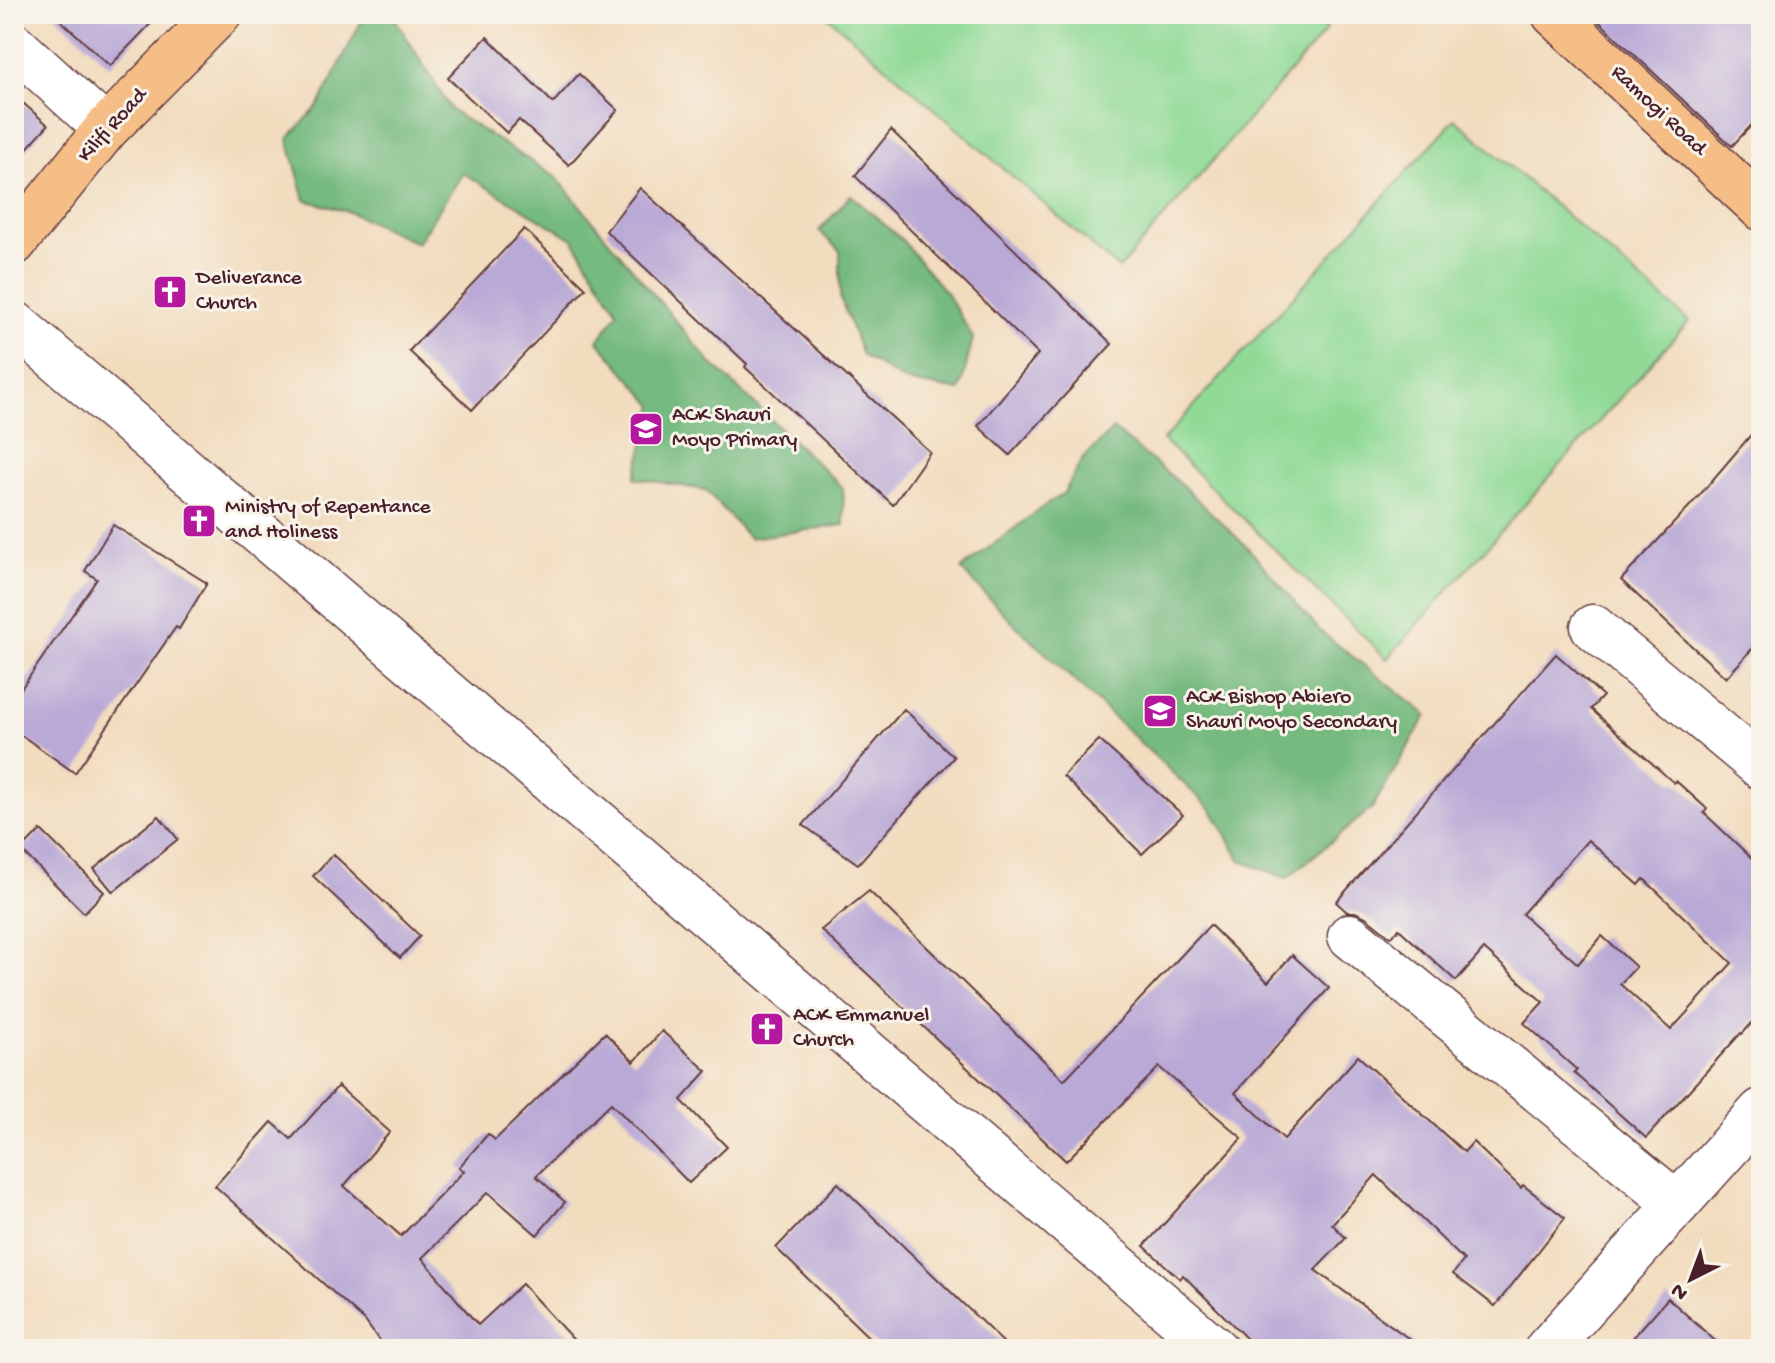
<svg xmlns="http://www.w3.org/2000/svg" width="1775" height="1363" viewBox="0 0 1775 1363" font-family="'Gochi Hand',sans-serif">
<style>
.green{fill:#90da96;stroke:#6d7c60;stroke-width:2}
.forest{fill:#74ba7f;stroke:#5f6c55;stroke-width:2}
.building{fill:#b9a9d6;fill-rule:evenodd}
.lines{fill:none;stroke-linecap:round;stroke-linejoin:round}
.minor-casing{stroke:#633b41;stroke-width:47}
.major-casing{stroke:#633b41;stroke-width:47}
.minor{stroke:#fff;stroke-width:44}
.major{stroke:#f6be87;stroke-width:44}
.labels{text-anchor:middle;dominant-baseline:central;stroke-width:6;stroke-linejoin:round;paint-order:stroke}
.street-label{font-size:22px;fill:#4a1f2b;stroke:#f7f3e8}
.poi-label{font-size:22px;fill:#4a1f2b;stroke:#f7f3e8;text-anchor:start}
</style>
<rect width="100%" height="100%" fill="#f7f3e8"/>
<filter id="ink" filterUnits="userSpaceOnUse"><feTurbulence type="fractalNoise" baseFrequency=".0125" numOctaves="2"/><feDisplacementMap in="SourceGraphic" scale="16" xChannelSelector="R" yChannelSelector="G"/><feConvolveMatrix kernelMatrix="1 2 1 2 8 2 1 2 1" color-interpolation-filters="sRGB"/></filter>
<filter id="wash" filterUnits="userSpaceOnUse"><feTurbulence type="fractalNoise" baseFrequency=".006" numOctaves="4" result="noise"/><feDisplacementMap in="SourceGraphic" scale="32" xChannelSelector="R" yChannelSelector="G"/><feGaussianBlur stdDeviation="1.8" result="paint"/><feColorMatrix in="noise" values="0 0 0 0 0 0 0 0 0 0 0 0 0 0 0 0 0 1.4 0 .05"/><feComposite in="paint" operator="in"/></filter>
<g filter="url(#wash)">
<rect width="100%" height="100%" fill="#f2dcbe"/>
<!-- green -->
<g class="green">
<polygon points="825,14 1309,14 1327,29 1119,269"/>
<polygon points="1455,119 1689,321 1387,659 1163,440"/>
</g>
<!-- forest -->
<g class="forest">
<polygon points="392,14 452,111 557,178 708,360 843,488 844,525 749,538 706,490 635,478 654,406 598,341 618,312 573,239 463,173 417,243 349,212 305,200 288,139 319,105 363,18"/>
<polygon points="851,195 902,240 947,294 973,338 960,391 905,381 862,355 840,297 840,251 819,231"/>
<polygon points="1113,429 1181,484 1249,549 1319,630 1427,715 1372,808 1287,878 1241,861 1212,810 1011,621 961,569 1044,506 1064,493 1082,460"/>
</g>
<g id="blocks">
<!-- building -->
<g class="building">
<polygon points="54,14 160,14 110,66"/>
<polygon points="1591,14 1761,14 1761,115 1732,146"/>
<polygon points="487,37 553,103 579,74 618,110 569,165 519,120 507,133 448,78"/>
<polygon points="14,95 48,125 14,163"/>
<polygon points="891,130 1112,344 1010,455 978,426 1038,354 855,176"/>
<polygon points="640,188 930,452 893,505 745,367 747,364 606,231"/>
<polygon points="524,229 586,288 472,410 409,351"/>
<polygon points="1761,423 1761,639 1726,678 1621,580 1698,497"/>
<polygon points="113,525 207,583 179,629 176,627 75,773 14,730 14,699 97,579 85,571"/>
<path d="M 1556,654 L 1603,696 L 1591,709 L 1674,783 L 1676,781 L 1707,809 L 1704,813 L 1761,867 L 1761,1013 L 1742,1034 L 1741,1033 L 1646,1138 L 1574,1073 L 1577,1070 L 1524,1023 L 1543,1002 L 1484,949 L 1456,981 L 1399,929 L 1391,937 L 1366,917 L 1355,912 L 1347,912 L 1336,902 ZM 1588,840 L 1639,885 L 1644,879 L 1732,963 L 1671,1030 L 1620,984 L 1636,967 L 1602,936 L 1578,964 L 1522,914 Z"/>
<polygon points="904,709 954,757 858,864 803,825"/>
<polygon points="1099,740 1183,815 1142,854 1063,776"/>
<polygon points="159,816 178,839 113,892 94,869"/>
<polygon points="41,830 104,892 84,913 21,850"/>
<polygon points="333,854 420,936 400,958 313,876"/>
<polygon points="869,891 1064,1080 1210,925 1268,982 1292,955 1329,988 1235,1093 1284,1139 1358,1056 1464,1152 1473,1142 1521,1188 1523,1185 1565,1218 1495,1306 1453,1274 1464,1260 1376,1175 1332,1224 1346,1238 1315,1270 1423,1349 1257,1349 1183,1275 1180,1279 1144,1246 1242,1138 1159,1067 1066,1161 821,930"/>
<polygon points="662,1031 707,1071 681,1100 727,1147 689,1183 611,1103 536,1176 565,1202 537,1235 488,1192 422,1258 478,1325 522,1284 582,1349 385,1349 365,1321 215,1186 272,1122 291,1139 338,1086 390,1132 344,1186 401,1236 464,1171 459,1167 488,1134 495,1140 605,1033 634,1062"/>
<polygon points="838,1183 1010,1349 881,1349 776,1248"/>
<polygon points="1668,1298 1724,1349 1623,1349"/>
</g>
</g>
</g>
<g filter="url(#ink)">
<use href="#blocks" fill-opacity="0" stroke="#633b41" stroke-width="2"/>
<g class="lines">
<!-- minor casing -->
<g class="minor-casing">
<g id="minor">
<polyline points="14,45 106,129"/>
<polyline points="14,323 1215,1349"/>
<polyline points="1593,627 1761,767"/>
<polyline points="1350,936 1677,1204"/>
<polyline points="1547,1349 1761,1111"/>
</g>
</g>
<!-- major casing -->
<g class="major-casing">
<g id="major">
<polyline points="1554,14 1761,208"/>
<polyline points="14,243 106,129 219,14"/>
</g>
</g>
<!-- minor -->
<use href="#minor" class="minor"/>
<!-- major -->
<use href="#major" class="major"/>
</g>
</g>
<!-- icons -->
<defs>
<g id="church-square" transform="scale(1.8)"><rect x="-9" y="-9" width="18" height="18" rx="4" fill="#b5179e" stroke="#f7f3e8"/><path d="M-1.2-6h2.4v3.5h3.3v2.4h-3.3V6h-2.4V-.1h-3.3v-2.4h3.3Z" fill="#fff"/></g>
<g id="school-square" transform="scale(1.8)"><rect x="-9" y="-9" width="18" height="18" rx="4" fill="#b5179e" stroke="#f7f3e8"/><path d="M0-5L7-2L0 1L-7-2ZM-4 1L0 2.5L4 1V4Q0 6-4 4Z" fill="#fff"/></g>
</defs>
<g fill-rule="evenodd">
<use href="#church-square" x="170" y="292"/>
<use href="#school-square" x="646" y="429"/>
<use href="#church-square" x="199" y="521"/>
<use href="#school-square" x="1160" y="711"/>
<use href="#church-square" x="767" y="1029"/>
</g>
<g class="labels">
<!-- street labels -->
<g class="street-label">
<text transform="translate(1658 111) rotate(43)">Ramogi Road</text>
<text transform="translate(113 126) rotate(-48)">Kilifi Road</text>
</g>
<!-- poi labels -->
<g class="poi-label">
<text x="196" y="279">Deliverance<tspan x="196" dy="25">Church</tspan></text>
<text x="672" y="416">ACK Shauri<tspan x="672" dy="25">Moyo Primary</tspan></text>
<text x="225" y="508">Ministry of Repentance<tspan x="225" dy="25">and Holiness</tspan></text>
<text x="1186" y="698">ACK Bishop Abiero<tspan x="1186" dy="25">Shauri Moyo Secondary</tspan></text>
<text x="793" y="1016">ACK Emmanuel<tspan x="793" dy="25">Church</tspan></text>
</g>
</g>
<!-- margin -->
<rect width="1775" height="1363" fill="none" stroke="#f7f3e8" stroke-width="48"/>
<!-- north arrow -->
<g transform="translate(1691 1279) rotate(222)" stroke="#f7f3e8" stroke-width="6" paint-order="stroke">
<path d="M0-6L14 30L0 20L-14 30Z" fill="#4a1f2b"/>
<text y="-12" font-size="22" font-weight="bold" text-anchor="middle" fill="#4a1f2b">N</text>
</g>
</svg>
